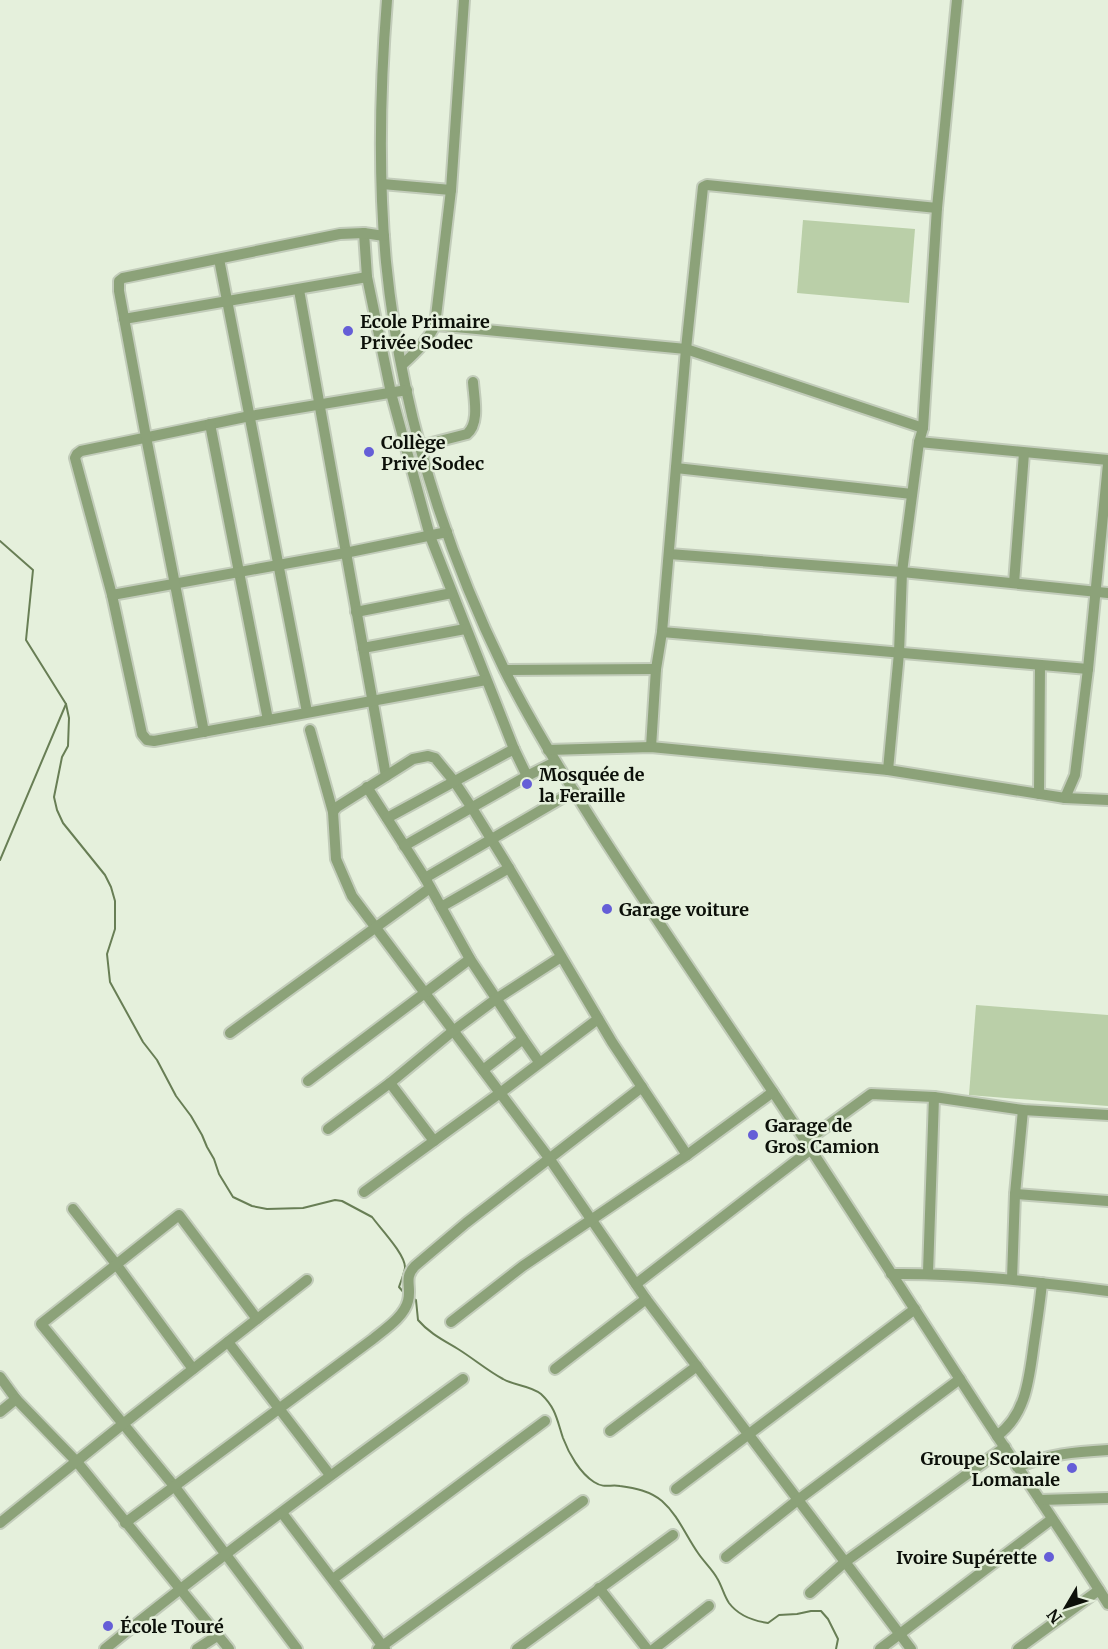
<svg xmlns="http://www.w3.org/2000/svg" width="1108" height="1649" viewBox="0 0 1108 1649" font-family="Merriweather,serif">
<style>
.green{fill:#bacfa8}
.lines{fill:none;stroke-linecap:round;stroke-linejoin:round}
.stream{stroke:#687e55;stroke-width:2}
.minor-casing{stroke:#c2ccba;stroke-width:14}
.minor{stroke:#8ca279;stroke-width:10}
.poi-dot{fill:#655ed7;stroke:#e5f0dc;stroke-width:2}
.labels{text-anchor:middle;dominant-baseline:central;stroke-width:5;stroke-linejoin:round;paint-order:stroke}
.poi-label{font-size:18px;font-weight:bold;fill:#0c1009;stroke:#e5f0dc;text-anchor:start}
</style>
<rect width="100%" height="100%" fill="#e5f0dc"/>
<!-- green -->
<g class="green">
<polygon points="803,220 915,229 909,303 797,293"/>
<polygon points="976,1005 1108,1015 1108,1106 969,1095"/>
</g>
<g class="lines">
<!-- stream -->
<g class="stream">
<polyline points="0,541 33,570 26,640 66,704 0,860"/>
<path d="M 66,704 L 69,718 L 68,746 L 62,757 L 54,797 L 57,810 L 63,823 L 105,875 L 111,887 L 115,901 L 115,929 L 107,954 L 110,982 L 143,1042 L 157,1060 L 176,1096 L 191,1116 L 202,1135 L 207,1147 L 214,1159 L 219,1174 L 233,1197 L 252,1206 L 267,1209 L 303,1208 L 335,1200 L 342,1201 L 372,1217 C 380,1228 406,1255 405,1268 C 404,1274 401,1281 399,1287 L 405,1294"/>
<path d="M 413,1298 L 416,1300 L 418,1320 C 429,1333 443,1340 458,1349 C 474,1359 488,1371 503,1379 C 515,1386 530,1385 541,1394 C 556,1408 557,1420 563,1438 C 569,1454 580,1473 594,1482 C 605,1489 610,1484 620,1486 C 635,1488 650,1491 662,1501 C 678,1515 686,1536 698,1553 C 704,1562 712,1569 717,1578 C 722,1586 724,1596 729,1603 C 738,1615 754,1621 768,1623 L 779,1615 L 797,1614 L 811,1611 L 821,1611 L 828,1619 L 838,1639 L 836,1649"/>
</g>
<!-- minor casing -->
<g class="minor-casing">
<g id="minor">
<path d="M 387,0 C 380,87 378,175 386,262 C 400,403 442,542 504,669 C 531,723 563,774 595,825 C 652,914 712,1001 771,1089 C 841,1194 909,1301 978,1407 C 1021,1473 1066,1537 1108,1604"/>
<polyline points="382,184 451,190"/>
<polyline points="364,233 367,277 391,393 430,536 514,749 527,776"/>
<polyline points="219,259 307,712"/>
<polyline points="299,290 386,776"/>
<polyline points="124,319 367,277"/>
<polyline points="435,325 686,349 923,428"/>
<path d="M 402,365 C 416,352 427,342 435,325 L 451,190 L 464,0"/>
<polyline points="407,390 250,416 81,451 77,454 75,458 112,595 142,734 147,740 154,741 486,680"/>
<polyline points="210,424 268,720"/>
<polyline points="919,442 1108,460"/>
<path d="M 420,446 L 467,434 C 480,423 474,398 473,382"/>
<polyline points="676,468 912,494"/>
<polyline points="669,554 902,572 1108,593"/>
<polyline points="1014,583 1024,453"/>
<polyline points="112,595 345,553 447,532"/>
<polyline points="356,612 452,593"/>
<polyline points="662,632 1088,669"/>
<polyline points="363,648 465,629"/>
<polyline points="505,670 656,669"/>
<polyline points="310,730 333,812 336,859 352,896 549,1158 646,1299 911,1649"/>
<polyline points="204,732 146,437 119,291 119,281 123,278 340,234 364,233 384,236"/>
<polyline points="651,747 656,669 662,632 686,349 703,187 707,185 937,208"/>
<polyline points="548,750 651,747 888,770 1065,798 1108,800"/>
<polyline points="888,770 899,653 902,572 919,442 923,428 937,208 957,0"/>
<polyline points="367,787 425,878 470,959 523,1039 539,1062"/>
<polyline points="1039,794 1040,665"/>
<polyline points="1065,798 1075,775 1088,669 1108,464"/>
<polyline points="333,812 337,807 413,759 428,756 435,758 454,781 472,808 509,868 612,1042 687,1155"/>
<polyline points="387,818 514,749"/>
<polyline points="404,846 527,776 555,762"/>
<polyline points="425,878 574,791"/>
<polyline points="441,907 509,868"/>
<polyline points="230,1033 430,888"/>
<polyline points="483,1070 523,1039"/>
<polyline points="308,1081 470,959"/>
<polyline points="390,1083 434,1141"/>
<polyline points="328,1129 390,1083 453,1031 496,999 561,957"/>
<polyline points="805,1142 871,1094 934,1097 1023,1110 1108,1115"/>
<polyline points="364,1192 500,1093 598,1019"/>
<polyline points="1015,1194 1108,1201"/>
<polyline points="73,1209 116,1264 193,1369"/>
<polyline points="928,1273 934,1097"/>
<path d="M 891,1274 C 964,1273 1036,1282 1108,1291"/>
<polyline points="1012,1279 1015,1194 1023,1110"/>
<polyline points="636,1284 810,1150"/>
<polyline points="257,1319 179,1215 41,1324 175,1487 297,1649"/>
<polyline points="451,1322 523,1266 687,1155 773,1092"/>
<polyline points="228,1342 330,1475"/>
<polyline points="555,1369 646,1299"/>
<polyline points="0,1377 16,1399 77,1462 229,1649"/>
<polyline points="0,1412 16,1399"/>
<polyline points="610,1431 697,1366"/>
<path d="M 997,1436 C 1027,1414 1029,1377 1034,1343 C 1037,1323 1040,1303 1042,1283"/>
<path d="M 1017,1467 C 1051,1454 1072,1452 1108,1450"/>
<polyline points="676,1489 915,1309"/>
<polyline points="1040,1500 1108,1498"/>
<polyline points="282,1513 385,1649"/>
<polyline points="0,1523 123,1424 307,1280"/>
<path d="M 125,1523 L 373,1339 C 385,1329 404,1317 408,1301 C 412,1287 403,1278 415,1266 L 466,1223 L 642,1087"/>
<polyline points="726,1557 799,1499 960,1379"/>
<polyline points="333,1579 545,1421"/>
<polyline points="599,1588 647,1649"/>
<polyline points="810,1593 845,1562 1005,1447"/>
<path d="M 105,1649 C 221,1555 342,1467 463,1379"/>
<polyline points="197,1649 217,1636"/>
<polyline points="378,1649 583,1501"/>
<polyline points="517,1649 673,1535"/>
<polyline points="654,1649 709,1606"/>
<polyline points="880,1649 1052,1519"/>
<polyline points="1018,1649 1099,1590"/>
</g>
</g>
<!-- minor -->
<use href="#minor" class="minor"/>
</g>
<!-- markers -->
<g class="poi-dot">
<circle cx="348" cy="331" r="6"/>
<circle cx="369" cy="452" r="6"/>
<circle cx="527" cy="784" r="6"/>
<circle cx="607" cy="909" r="6"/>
<circle cx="753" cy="1135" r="6"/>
<circle cx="1072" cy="1468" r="6"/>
<circle cx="1049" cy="1557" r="6"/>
<circle cx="108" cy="1626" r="6"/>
</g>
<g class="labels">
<!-- poi labels -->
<g class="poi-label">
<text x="360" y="321">Ecole Primaire<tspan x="360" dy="21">Privée Sodec</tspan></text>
<text x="381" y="442">Collège<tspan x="381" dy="21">Privé Sodec</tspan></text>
<text x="539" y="774">Mosquée de<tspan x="539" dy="21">la Feraille</tspan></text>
<text x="619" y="909">Garage voiture</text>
<text x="765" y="1125">Garage de<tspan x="765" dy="21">Gros Camion</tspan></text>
<text x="1060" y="1458" text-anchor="end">Groupe Scolaire<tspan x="1060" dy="21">Lomanale</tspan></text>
<text x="1037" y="1557" text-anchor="end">Ivoire Supérette</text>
<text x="120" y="1626">École Touré</text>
</g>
</g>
<!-- north arrow -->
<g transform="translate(1066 1607) rotate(231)" stroke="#e5f0dc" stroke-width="4.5" paint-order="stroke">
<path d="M0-4.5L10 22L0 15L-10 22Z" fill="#0c1009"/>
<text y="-9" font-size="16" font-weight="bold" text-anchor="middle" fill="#0c1009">N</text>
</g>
</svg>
